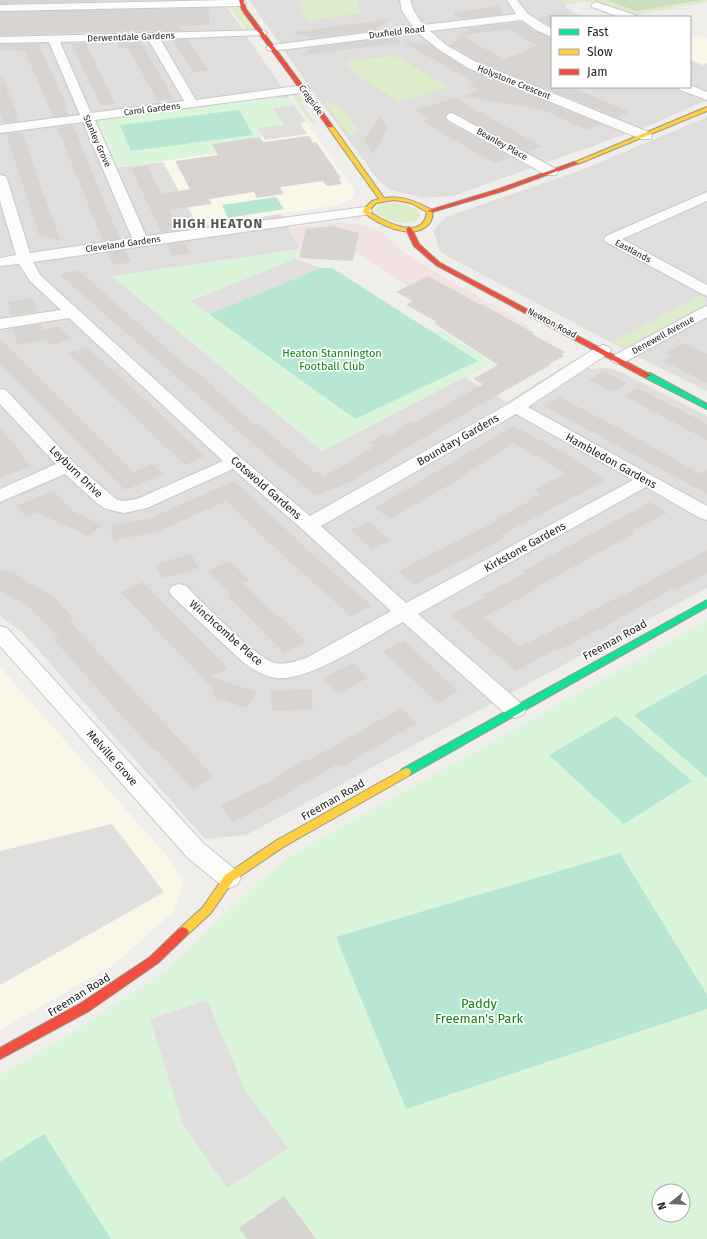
<svg xmlns="http://www.w3.org/2000/svg" width="707" height="1239" viewBox="0 0 707 1239" font-family="'Fira Sans',sans-serif">
<style>
.residential{fill:#dfdedc}
.commercial{fill:#f1e3e1}
.education{fill:#f8f7e8}
.grass{fill:#ddeccb}
.forest{fill:#cbdec1}
.park{fill:#daf5da;fill-rule:evenodd}
.pitch{fill:#b7e6d2}
.parking{fill:#e0dfde}
.building{fill:#d7d4d2}
.lines{fill:none;stroke-linecap:round;stroke-linejoin:round}
.street-casing{stroke:#c9c8c7;stroke-width:2}
.fast-casing{stroke:#999a82;stroke-width:2}
.slow-casing{stroke:#999a82;stroke-width:2}
.jam-casing{stroke:#999a82;stroke-width:2}
.street{fill:#fdfcfc;fill-rule:evenodd}
.fast{fill:#16e098;fill-rule:evenodd}
.slow{fill:#ffcf43;fill-rule:evenodd}
.jam{fill:#f24e42;fill-rule:evenodd}
.labels{text-anchor:middle;dominant-baseline:central;stroke-width:3.5;stroke-linejoin:round;paint-order:stroke}
.far-street-label{font-size:9px;fill:#222;stroke:#fff}
.park-label{font-size:11px;fill:#0c8416;stroke:#fff}
.street-label{font-size:11px;fill:#222;stroke:#fff}
.far-district-label{font-size:13px;font-weight:bold;letter-spacing:1px;fill:#555;stroke:#fff}
.near-park-label{font-size:13px;fill:#0c8416;stroke:#fff}
</style>
<rect width="100%" height="100%" fill="#f0eeeb"/>
<!-- residential -->
<g class="residential">
<polygon points="0,0 226,0 226,6 290,99 261,96 115,168 163,162 198,226 281,214 300,249 113,277 322,451 464,377 507,402 574,360 591,369 608,368 623,373 707,416 707,588 246,835 205,839 23,633 0,616"/>
<polygon points="249,0 707,0 707,2 636,15 594,1 565,4 566,7 581,17 552,17 552,87 690,87 690,60 703,65 707,63 707,100 651,125 453,196 422,198 391,190 379,181 307,83"/>
<polygon points="707,117 707,391 652,364 449,257 440,251 433,230 446,217 579,171"/>
</g>
<!-- commercial -->
<polygon class="commercial" points="329,223 353,223 373,228 384,234 408,256 531,327 499,346 356,252 336,247 300,249 290,228"/>
<!-- education -->
<g class="education">
<polygon points="699,36 707,39 707,63 703,65 690,60 690,39"/>
<polygon points="290,99 350,184 354,190 354,195 348,201 339,205 198,226 163,162 115,168"/>
<polygon points="0,667 168,857 184,880 173,912 115,964 0,1030"/>
</g>
<!-- grass -->
<g class="grass">
<polygon points="299,0 358,0 361,13 308,21 303,12"/>
<polygon points="563,0 707,0 707,2 636,15 594,1 565,4"/>
<polygon points="227,4 235,5 238,6 253,29 248,32"/>
<polygon points="393,56 399,58 448,87 400,102 353,73 345,61"/>
<polygon points="291,93 299,95 305,101 301,102 316,124 312,124"/>
<polygon points="323,100 340,106 357,129 351,138"/>
<path d="M 391,203 C 400,203 417,206 421,215 C 412,229 387,220 376,214 L 375,208 L 381,204 Z"/>
<polygon points="702,295 706,300 705,306 628,347 618,346 611,342"/>
</g>
<!-- forest -->
<polygon class="forest" points="606,0 702,0 636,11"/>
<!-- park -->
<g class="park">
<polygon points="261,96 290,99 294,105 273,108 284,125 258,129 263,137 212,144 217,153 115,168 92,119"/>
<polygon points="300,249 295,259 191,301 209,313 321,268 332,268 433,333 441,331 492,363 322,451 112,276"/>
<path d="M 707,620 L 707,1239 L 0,1239 L 0,1075 L 81,1027 L 167,970 L 250,889 L 291,855 ZM 659,1191 L 683,1191 L 683,1215 L 659,1215 Z"/>
</g>
<!-- pitch -->
<g class="pitch">
<polygon points="239,110 253,135 131,151 120,125"/>
<polygon points="276,197 284,209 228,218 222,205"/>
<polygon points="321,268 332,268 478,361 355,419 209,314"/>
<polygon points="707,674 707,778 634,715"/>
<polygon points="616,716 692,781 624,824 549,755"/>
<polygon points="620,853 707,995 707,1009 406,1109 336,937"/>
<polygon points="44,1134 111,1239 0,1239 0,1162"/>
</g>
<!-- parking -->
<g class="parking">
<polygon points="294,105 306,122 300,123 307,134 265,140 258,128 284,125 273,108"/>
<polygon points="295,259 321,268 209,314 191,301"/>
<polygon points="112,824 164,892 0,985 0,851"/>
<polygon points="207,1000 246,1092 288,1148 227,1188 183,1124 150,1019"/>
</g>
<!-- building -->
<g class="building">
<polygon points="0,0 102,0 102,1 0,4"/>
<polygon points="499,6 503,14 468,18 454,16 455,12"/>
<polygon points="207,8 209,9 209,25 179,26 182,31 80,32 81,33 47,33 46,34 0,36 0,12"/>
<polygon points="552,15 552,27 537,18"/>
<polygon points="391,19 373,31 314,38 294,33 294,32"/>
<polygon points="522,22 535,31 552,38 552,87 570,87 630,112 617,117 477,61 450,46 461,36 504,59 538,46 508,29 462,35 470,28"/>
<polygon points="390,38 400,40 400,43 302,55 314,47"/>
<polygon points="187,39 208,70 193,72 173,40"/>
<polygon points="140,41 163,80 174,99 158,101 128,48 117,48 118,42"/>
<polygon points="406,41 431,46 467,69 601,124 587,130 541,109 463,96 480,90 469,85 475,83 405,43"/>
<polygon points="71,43 86,43 115,104 101,106"/>
<polygon points="0,44 40,44 39,45 63,98 68,115 53,117 25,51 0,50"/>
<polygon points="1,73 18,117 17,117 18,121 4,123 0,112"/>
<polygon points="455,98 496,121 542,147 527,152 453,112 447,113 445,118 447,121 511,157 494,163 422,121 430,118 415,110"/>
<polygon points="379,116 388,128 373,154 364,141"/>
<polygon points="73,125 110,216 120,238 103,241 57,127"/>
<polygon points="22,132 43,193 61,241 39,235 7,136 9,135 8,133"/>
<polygon points="309,136 313,143 316,142 328,159 341,178 339,179 342,184 327,186 323,181 280,187 284,194 257,198 254,192 209,199 212,204 169,210 179,230 161,232 131,168 147,166 161,194 190,189 175,161 218,155 212,144 260,137 263,142"/>
<polygon points="333,226 359,233 353,261 299,258 306,229"/>
<polygon points="184,242 190,253 172,256 167,244"/>
<polygon points="125,250 131,262 113,265 108,253"/>
<polygon points="77,269 175,356 215,387 213,387 255,425 258,423 315,473 318,472 323,477 376,446 370,443 383,435 389,438 409,421 415,423 483,384 473,379 498,365 434,323 437,322 406,305 413,301 396,292 428,276 479,304 481,304 534,333 532,334 565,352 561,354 564,356 549,364 550,365 443,426 352,481 316,496 283,468 281,468 60,275"/>
<polygon points="33,298 37,312 11,316 8,302"/>
<polygon points="41,324 43,331 58,326 71,338 52,345 45,338 46,340 17,345 13,328"/>
<polygon points="0,338 134,472 153,464 163,474 125,490 0,364"/>
<polygon points="683,343 707,354 707,383 663,360 671,356 666,353"/>
<polygon points="87,347 147,402 205,456 185,465 68,353"/>
<polygon points="603,371 626,383 612,392 589,380"/>
<polygon points="638,388 707,424 707,440 624,396"/>
<polygon points="559,397 628,433 700,474 707,469 707,494 544,406"/>
<polygon points="514,426 573,458 572,459 606,479 593,487 501,535 505,538 414,585 398,571 498,520 496,519 530,501 529,500 540,494 534,490 566,473 513,443 466,473 467,474 444,488 390,519 375,508"/>
<polygon points="0,427 31,466 0,478"/>
<polygon points="234,481 318,559 372,606 351,616 291,563 226,501 157,532 114,540 110,526 150,518"/>
<polygon points="54,491 72,511 102,525 88,536 37,512 26,517 16,506"/>
<polygon points="650,502 667,513 632,531 635,533 535,588 537,589 484,617 520,647 570,622 571,622 616,598 617,599 707,550 707,573 676,590 673,588 599,630 598,629 558,651 556,649 516,671 450,615 485,597 482,595 525,573 523,571"/>
<polygon points="369,522 390,540 372,549 351,530"/>
<polygon points="191,554 199,568 163,578 155,564"/>
<polygon points="230,561 249,580 243,583 276,616 278,615 306,642 284,653 227,595 230,594 208,571"/>
<polygon points="0,569 14,573 56,599 74,619 69,621 214,777 192,789 156,749 153,750 54,640 59,638 27,604 25,605 0,590"/>
<polygon points="143,582 227,668 211,677 257,692 246,708 211,696 215,691 121,592"/>
<polygon points="404,641 427,662 458,691 437,703 383,651"/>
<polygon points="353,663 368,678 338,694 323,678"/>
<polygon points="311,689 313,709 272,711 271,691"/>
<polygon points="401,708 417,723 341,767 338,764 270,803 233,822 221,805 274,779 306,759 308,761"/>
<polygon points="284,1196 316,1239 247,1239 239,1228"/>
</g>
<g class="lines">
<!-- street casing -->
<g class="street-casing">
<g id="street">
<polygon points="228,0 242,0 246,3 241,6 0,11 0,5"/>
<polygon points="400,0 410,0 414,11 423,25 516,14 507,0 517,0 528,14 552,29 552,37 536,30 522,20 430,31 446,45 476,62 651,133 652,136 651,139 641,139 468,68 438,49 418,33 272,51 268,50 266,48 268,46 272,45 413,27 402,11"/>
<polygon points="596,2 635,15 637,17 620,17 592,7 591,5"/>
<path d="M 261,30 L 265,31 L 267,33 L 265,35 L 160,39 L 196,100 L 304,85 L 308,86 L 310,89 L 308,92 L 95,120 L 146,236 L 365,207 L 370,208 L 372,211 L 370,214 L 33,262 L 40,275 L 241,458 L 310,516 L 510,403 L 597,347 L 603,345 L 609,347 L 611,350 L 609,353 L 528,407 L 707,506 L 707,520 L 700,518 L 646,487 L 418,614 L 523,705 L 526,710 L 523,715 L 515,718 L 507,715 L 403,622 C 372,639 309,682 276,678 C 263,676 253,670 243,662 L 172,596 L 169,591 L 172,586 L 179,584 L 186,586 C 202,602 257,659 275,663 C 286,665 296,661 306,658 L 391,611 L 302,529 L 233,469 L 147,508 L 124,513 L 106,509 L 97,503 L 65,474 L 0,502 L 0,489 L 56,464 L 0,404 L 0,389 L 6,390 L 73,462 L 117,500 L 124,501 L 137,499 L 223,461 L 69,318 L 0,329 L 0,319 L 61,310 L 30,281 L 19,264 L 0,266 L 0,258 L 16,255 L 0,201 L 0,175 L 5,176 L 7,179 L 30,253 L 132,238 L 83,122 L 0,133 L 0,125 L 80,115 L 49,42 L 0,43 L 0,37 ZM 148,39 L 184,101 L 91,113 L 60,42 ZM 516,414 L 633,480 L 406,603 L 321,526 Z"/>
<polygon points="690,85 707,92 707,100 680,90 678,87 690,87"/>
<polygon points="452,113 556,169 558,172 556,175 546,175 448,120 446,117 448,114"/>
<polygon points="707,192 707,201 622,239 707,285 707,296 702,294 606,242 604,239 606,236"/>
<polygon points="707,306 707,317 625,362 619,364 613,362 611,359 613,356 702,308"/>
<polygon points="0,626 7,628 203,843 237,871 241,878 237,885 229,888 221,885 187,857 0,646"/>
</g>
</g>
<!-- fast casing -->
<g class="fast-casing">
<g id="fast">
<polygon points="644,373 650,373 707,404 707,409 644,377"/>
<polygon points="707,600 707,607 410,775 402,775 401,772 402,769"/>
</g>
</g>
<!-- slow casing -->
<g class="slow-casing">
<g id="slow">
<polygon points="707,107 707,111 578,164 573,163"/>
<path d="M 328,125 L 332,125 L 384,198 C 402,195 417,202 432,210 C 433,214 432,220 429,224 C 412,242 378,224 363,212 L 363,210 L 372,201 L 379,199 L 327,126 ZM 394,200 L 411,203 L 427,212 C 426,215 426,219 424,221 C 414,238 379,219 369,211 L 376,203 Z"/>
<polygon points="406,768 410,769 411,772 410,775 285,846 233,881 211,913 187,935 183,937 179,935 177,932 179,929 203,907 225,875 277,840"/>
</g>
</g>
<!-- jam casing -->
<g class="jam-casing">
<g id="jam">
<polygon points="239,0 243,0 246,9 332,125 332,127 328,127 242,10"/>
<polygon points="574,162 579,163 503,191 432,212 427,211 499,189"/>
<polygon points="409,227 412,229 419,244 440,263 651,375 647,377 644,377 436,265 414,246 406,229"/>
<polygon points="183,927 187,929 189,932 187,935 158,963 89,1011 0,1059 0,1048 81,1003 150,957 179,929"/>
</g>
</g>
<!-- street -->
<use href="#street" class="street"/>
<!-- fast -->
<use href="#fast" class="fast"/>
<!-- slow -->
<use href="#slow" class="slow"/>
<!-- jam -->
<use href="#jam" class="jam"/>
</g>
<g class="labels">
<!-- far-street labels -->
<g class="far-street-label">
<text transform="translate(397 32) rotate(-7)">Duxfield Road</text>
<text transform="translate(131 37) rotate(-2)">Derwentdale Gardens</text>
<text transform="translate(514 82) rotate(22)">Holystone Crescent</text>
<text transform="translate(311 100) rotate(54)">Cragside</text>
<text transform="translate(152 109) rotate(-7)">Carol Gardens</text>
<text transform="translate(97 141) rotate(66)">Stanley Grove</text>
<text transform="translate(502 144) rotate(29)">Beanley Place</text>
<text transform="translate(123 244) rotate(-8)">Cleveland Gardens</text>
<text transform="translate(633 251) rotate(28)">Eastlands</text>
<text transform="translate(552 323) rotate(28)">Newton Road</text>
<text transform="translate(663 335) rotate(-29)">Denewell Avenue</text>
</g>
<!-- park labels -->
<g class="park-label">
<text x="332" y="353">Heaton Stannington<tspan x="332" dy="13">Football Club</tspan></text>
</g>
<!-- street labels -->
<g class="street-label">
<text transform="translate(458 440) rotate(-30)">Boundary Gardens</text>
<text transform="translate(611 461) rotate(29)">Hambledon Gardens</text>
<text transform="translate(76 472) rotate(44)">Leyburn Drive</text>
<text transform="translate(266 488) rotate(41)">Cotswold Gardens</text>
<text transform="translate(525 547) rotate(-29)">Kirkstone Gardens</text>
<text transform="translate(226 633) rotate(41)">Winchcombe Place</text>
<text transform="translate(615 640) rotate(-29)">Freeman Road</text>
<text transform="translate(112 758) rotate(48)">Melville Grove</text>
<text transform="translate(333 800) rotate(-30)">Freeman Road</text>
<text transform="translate(79 995) rotate(-32)">Freeman Road</text>
</g>
<!-- far-district labels -->
<g class="far-district-label">
<text x="218" y="223">HIGH HEATON</text>
</g>
<!-- near-park labels -->
<g class="near-park-label">
<text x="479" y="1003">Paddy<tspan x="479" dy="15">Freeman's Park</tspan></text>
</g>
</g>
<!-- legend -->
<rect x="551" y="16" width="140" height="72" fill="#ffffff" stroke="#a7a7a7"/>
<rect x="559" y="29" width="20" height="6" fill="#16e098" stroke="#a7a7a7"/>
<text x="587" y="36" font-size="12" fill="#222222">Fast</text>
<rect x="559" y="49" width="20" height="6" fill="#ffcf43" stroke="#a7a7a7"/>
<text x="587" y="56" font-size="12" fill="#222222">Slow</text>
<rect x="559" y="69" width="20" height="6" fill="#f24e42" stroke="#a7a7a7"/>
<text x="587" y="76" font-size="12" fill="#222222">Jam</text>
<!-- north arrow -->
<g transform="translate(671 1203) rotate(252)"><circle r="19" fill="#ffffff" stroke="#a7a7a7"/>
<path d="M0-3L7 15L0 10L-7 15Z" fill="#6a6968"/>
<text y="-6" font-size="11" font-weight="bold" text-anchor="middle" fill="#222222">N</text>
</g>
</svg>
